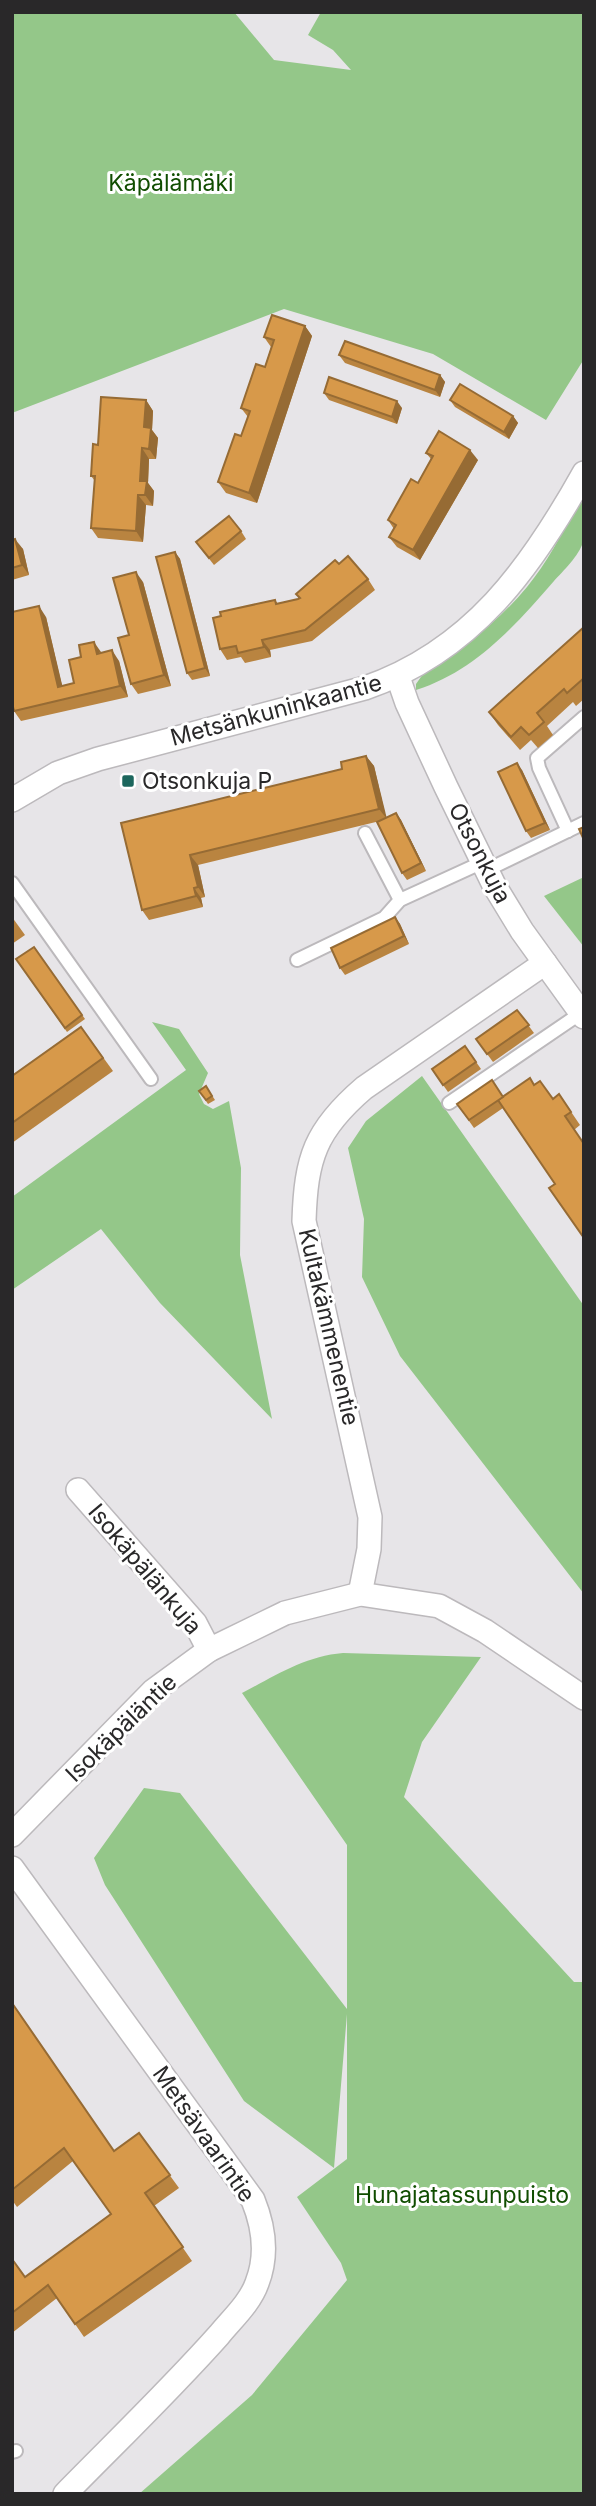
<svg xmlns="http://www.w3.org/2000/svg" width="596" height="2506" viewBox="0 0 596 2506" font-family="Inter,sans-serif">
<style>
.green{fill:#94c789}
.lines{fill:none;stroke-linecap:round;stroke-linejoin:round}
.lane-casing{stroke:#bcb9bc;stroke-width:16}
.street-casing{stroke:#bcb9bc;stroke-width:26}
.lane{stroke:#fff;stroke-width:12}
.street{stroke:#fff;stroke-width:23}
.wall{fill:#b98440}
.shaded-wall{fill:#966b34}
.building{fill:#d7994a;stroke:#966b34;stroke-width:2}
.poi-dot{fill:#1c665d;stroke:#fff;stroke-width:2.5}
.labels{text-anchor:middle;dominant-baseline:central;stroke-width:6;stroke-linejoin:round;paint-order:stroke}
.park-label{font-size:23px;fill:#104d00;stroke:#fff}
.street-label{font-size:23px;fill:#292829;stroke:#fff}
.poi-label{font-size:23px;fill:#292829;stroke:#fff;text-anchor:start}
</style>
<rect width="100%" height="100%" fill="#e7e5e8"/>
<!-- green -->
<g class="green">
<polygon points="12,12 234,12 274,60 351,70 333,50 308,35 321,12 584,12 584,359 546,420 433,354 284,309 12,413"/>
<path d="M 584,494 C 584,506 587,531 583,542 C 579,556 563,571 554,581 C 515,626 474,672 416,690 L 416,684 L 423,674 C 461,650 498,622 527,587 C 550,559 566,525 584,494 Z"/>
<polygon points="584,877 584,947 544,896"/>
<polygon points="152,1022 179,1029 208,1073 199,1094 204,1104 213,1109 229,1101 241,1168 240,1255 272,1419 160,1303 101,1229 12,1290 12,1197 186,1070"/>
<polygon points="422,1076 584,1306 584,1594 400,1356 362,1277 364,1219 348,1148 366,1121"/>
<path d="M 343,1653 L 481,1657 L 422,1742 L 404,1797 L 574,1982 L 584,1982 L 584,2494 L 139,2494 L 252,2395 L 347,2280 L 341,2263 L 297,2197 L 347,2159 L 347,2014 L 334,2168 L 244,2101 L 105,1885 L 94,1858 L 144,1788 L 180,1793 L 347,2009 L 347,1845 L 242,1693 C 275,1676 305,1656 343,1653 Z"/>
</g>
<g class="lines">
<!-- lane casing -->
<g class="lane-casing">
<g id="lane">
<polyline points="568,831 539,768 537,758 584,717"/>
<polyline points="365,833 400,900"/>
<polyline points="487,870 584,823"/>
<polyline points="12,883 151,1079"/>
<polyline points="297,960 384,918 400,900 483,862"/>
<polyline points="449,1103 581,1013"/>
<polyline points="12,2452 16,2451"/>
</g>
</g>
<!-- street casing -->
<g class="street-casing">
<g id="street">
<polyline points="398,677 407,703 446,787 494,885 522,931 584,1017"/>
<path d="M 12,800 L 58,773 L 98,759 L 365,688 C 472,651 531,568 584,473"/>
<polyline points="78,1490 195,1623 209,1650"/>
<path d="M 360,1594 L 369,1549 L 370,1517 L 304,1221 C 306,1158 315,1130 364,1088 L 545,963"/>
<polyline points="12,1835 153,1691 209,1650 285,1613 360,1594 439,1606 485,1631 584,1698"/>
<path d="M 12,1868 L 253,2200 C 264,2227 268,2255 257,2283 C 250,2303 232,2319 219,2335 C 170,2390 117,2441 65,2494"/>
</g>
</g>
<!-- lane -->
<use href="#lane" class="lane"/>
<!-- street -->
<use href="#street" class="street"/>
</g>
<!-- wall -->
<g class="wall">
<polygon points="305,326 312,336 257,503 226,493 218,482 241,436 248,417 241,408 265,367 271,347 264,337"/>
<polygon points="339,355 440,375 445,382 440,397 345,363"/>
<polygon points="324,393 402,408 397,424 329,400"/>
<polygon points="146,400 153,411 152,430 158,438 156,459 149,459 148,483 154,491 153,506 146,505 143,542 98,538 91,528 95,481 91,476 98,445"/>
<polygon points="450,400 513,416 518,423 509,439 455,407"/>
<polygon points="426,453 478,460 420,560 397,547 389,537 394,529 388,520 418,483 431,459"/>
<polygon points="241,531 246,539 214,565 196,542"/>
<polygon points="12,540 23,549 29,575 12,580"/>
<polygon points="175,552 180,559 210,676 192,680 187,673"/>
<polygon points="339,564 368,579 375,590 312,641 270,650 271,657 245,663 241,657 227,660 220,649 275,600 278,604 298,599"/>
<polygon points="143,582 171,686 138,694 131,684"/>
<polygon points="46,617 62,686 74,683 101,653 119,661 128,697 21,721 14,711"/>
<polygon points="584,627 584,699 576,706 573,702 547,726 553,735 538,748 531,740 520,750 498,725 489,712"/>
<polygon points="366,756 374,766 386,818 396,813 401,820 426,871 407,880 402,873 380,821 198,865 205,897 201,898 203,907 149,920 142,910 121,823 342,769"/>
<polygon points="522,770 550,830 531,838 526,831"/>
<polygon points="12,917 25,935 12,944"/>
<polygon points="395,917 400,924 409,944 345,975 340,968"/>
<polygon points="34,947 85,1019 67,1032 16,959"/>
<polygon points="517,1010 534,1033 493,1062 476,1039"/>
<polygon points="81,1027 113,1071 12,1143 12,1076"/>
<polygon points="465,1046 481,1069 448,1092 432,1069"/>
<polygon points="534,1085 553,1098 559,1094 580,1125 574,1130 555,1184 503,1108 474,1128 457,1104 503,1097"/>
<polygon points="206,1086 215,1100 208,1104 199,1091"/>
<polygon points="12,2003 114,2151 139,2133 179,2188 154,2206 192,2261 84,2337 57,2298 12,2333 12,2259 25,2277 111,2214 73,2161 17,2207 12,2200"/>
</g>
<!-- shaded-wall -->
<g class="shaded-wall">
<polygon points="305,326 312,336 257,503 249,493"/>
<polygon points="440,375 445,382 440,397 435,390"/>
<polygon points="146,400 153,411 152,430 158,438 156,459 149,449 144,427"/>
<polygon points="397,401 402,408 397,424 392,417"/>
<polygon points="513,416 518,423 509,439 504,432"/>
<polygon points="142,448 149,459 148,483 154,491 153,506 145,495 140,481"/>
<polygon points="470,450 478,460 420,560 413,550"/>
<polygon points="138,495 146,505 143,542 136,531"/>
<polygon points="15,539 23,549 29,575 22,565"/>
<polygon points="175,552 180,559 210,676 205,668"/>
<polygon points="136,572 143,582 171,686 164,675"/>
<polygon points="39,606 46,617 65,697 58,687"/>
<polygon points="262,640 270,650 271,657 264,647"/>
<polygon points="94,642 101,652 97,654"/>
<polygon points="112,650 119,661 128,697 120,686"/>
<polygon points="366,756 374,766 387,819 379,809"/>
<polygon points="517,763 522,770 550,830 545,823"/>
<polygon points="396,813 401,820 426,871 421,863"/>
<polygon points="190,855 198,865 205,897 198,887"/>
<polygon points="194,888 201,898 203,907 196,896"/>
<polygon points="395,917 400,924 409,944 404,936"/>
</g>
<!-- building -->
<g class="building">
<polygon points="272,315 305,326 249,493 218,482 235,434 241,436 250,411 241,408 256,364 265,367 274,340 264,337"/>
<polygon points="345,341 440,375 435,390 339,355"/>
<polygon points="329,377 397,401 392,417 324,393"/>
<polygon points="460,384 513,416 504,432 450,400"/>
<polygon points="101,397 146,400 144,427 151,428 149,449 142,448 140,481 147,481 145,495 138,495 136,531 91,528 95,476 91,476 93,444 98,445"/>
<polygon points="439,431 470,450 413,550 389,537 396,525 388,520 411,479 418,483 433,456 426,453"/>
<polygon points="229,516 241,531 209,558 196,542"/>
<polygon points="15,539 22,565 12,568 12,540"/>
<polygon points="175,552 205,668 187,673 156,557"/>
<polygon points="348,556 368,579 305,630 262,640 264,647 238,653 236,646 220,649 213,618 221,616 220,612 275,600 276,604 298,599 300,598 296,594 335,560 339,564"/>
<polygon points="136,572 164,675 131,684 118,638 129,635 113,578"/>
<polygon points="39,606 58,687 74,683 69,660 81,657 79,645 94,642 97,654 112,650 120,686 14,711 12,703 12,612"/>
<polygon points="584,627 584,678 567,693 564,689 537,713 544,722 529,735 521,727 511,737 489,712"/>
<polygon points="366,756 379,809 190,855 198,887 194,888 196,896 142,910 121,823 342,769 341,762"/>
<polygon points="517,763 545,823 526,831 498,772"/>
<polygon points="396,813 421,863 402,873 377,822"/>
<polygon points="584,827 584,840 579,829"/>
<polygon points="395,917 404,936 340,968 331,948"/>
<polygon points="34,947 82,1015 65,1028 16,959"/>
<polygon points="517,1010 529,1025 487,1054 476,1039"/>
<polygon points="81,1027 103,1058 12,1123 12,1076"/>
<polygon points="465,1046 476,1062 443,1085 432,1069"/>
<polygon points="530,1078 534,1085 540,1081 553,1099 559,1094 571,1112 565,1116 584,1144 584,1238 549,1188 555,1184 498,1100"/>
<polygon points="492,1080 503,1097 469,1120 457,1104"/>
<polygon points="206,1086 212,1096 206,1100 199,1091"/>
<polygon points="12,2003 114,2151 139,2133 170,2175 145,2193 183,2247 75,2324 48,2285 12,2313 12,2259 25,2277 111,2214 64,2148 12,2190"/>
</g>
<!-- markers -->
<rect class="poi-dot" x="121" y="774" width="14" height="14" rx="3.5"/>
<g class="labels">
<!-- park labels -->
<g class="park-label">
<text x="171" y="183">Käpälämäki</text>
<text x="462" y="2195">Hunajatassunpuisto</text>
</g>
<!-- street labels -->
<g class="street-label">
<text transform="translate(276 710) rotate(-15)">Metsänkuninkaantie</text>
<text transform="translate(480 853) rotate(63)">Otsonkuja</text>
<text transform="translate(329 1327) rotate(77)">Kultakämmenentie</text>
<text transform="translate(145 1569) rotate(50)">Isokäpälänkuja</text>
<text transform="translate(121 1728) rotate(-44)">Isokäpäläntie</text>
<text transform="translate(204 2134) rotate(55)">Metsävaarintie</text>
</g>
<!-- poi labels -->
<g class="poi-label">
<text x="142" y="781">Otsonkuja P</text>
</g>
</g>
<!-- border -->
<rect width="596" height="2506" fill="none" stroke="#292829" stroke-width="28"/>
</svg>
